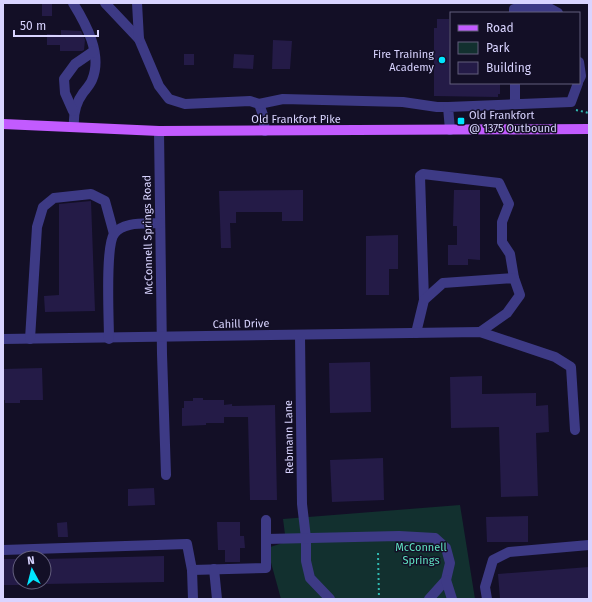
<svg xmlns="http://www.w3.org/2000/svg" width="592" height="602" viewBox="0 0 592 602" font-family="'Fira Sans',sans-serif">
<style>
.green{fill:#12302f}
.building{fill:#241b47}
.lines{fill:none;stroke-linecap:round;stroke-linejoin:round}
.path{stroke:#2fb8b0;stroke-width:2;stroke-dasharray:2 3;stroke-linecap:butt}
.minor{stroke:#3d3a85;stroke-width:10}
.major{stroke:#c25bff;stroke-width:10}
.poi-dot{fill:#00e5ff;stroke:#130f26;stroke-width:1.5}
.labels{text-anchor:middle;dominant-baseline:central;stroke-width:3;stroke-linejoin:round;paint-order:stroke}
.poi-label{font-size:11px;fill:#d9d4ff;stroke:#130f26;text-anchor:end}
.street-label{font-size:11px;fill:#d9d4ff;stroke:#130f26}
.park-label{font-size:11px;fill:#5fe0c0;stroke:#130f26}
</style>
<rect width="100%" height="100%" fill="#130f26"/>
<!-- green -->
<polygon class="green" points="460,505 475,599 281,599 267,548 286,542 283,519"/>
<!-- building -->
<g class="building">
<rect x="42" y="3" width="10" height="13"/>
<polygon points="437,19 449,19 451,83 500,83 500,94 498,94 498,97 434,96 434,28 437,28"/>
<polygon points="61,30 81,31 85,40 84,50 82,51 60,51 60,45 47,45 47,34 61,35"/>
<polygon points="273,40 292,41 290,69 272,69"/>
<rect x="184" y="54" width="10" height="11"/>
<polygon points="234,54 254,55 253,69 233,68"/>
<polygon points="303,190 303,221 282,221 282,212 236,212 236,223 230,223 231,248 221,248 219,191"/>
<polygon points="454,190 480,190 480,260 468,259 468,265 448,265 448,245 457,245 457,226 453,226"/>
<polygon points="91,201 95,311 45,312 44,296 59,295 59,204"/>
<polygon points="398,235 398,269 389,269 389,295 366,295 366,236"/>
<polygon points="370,362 371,412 330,413 329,363"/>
<polygon points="42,368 43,400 20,400 20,403 5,403 5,400 3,400 3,369"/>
<polygon points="482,376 482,394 536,393 536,406 548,405 549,432 536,433 538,496 501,497 499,427 451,428 450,377"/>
<polygon points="193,398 203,398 203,400 224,400 224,405 232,404 232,406 275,405 277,500 250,500 248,417 224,417 224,423 206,423 206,425 182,426 182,408 184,408 184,401 193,401"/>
<polygon points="383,458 384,500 332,502 330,460"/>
<polygon points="154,488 155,505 128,506 128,489"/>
<polygon points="528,516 528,542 487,542 486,517"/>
<polygon points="67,522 68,537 58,537 57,523"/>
<polygon points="217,522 240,522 240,536 244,536 245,548 240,548 240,562 225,562 225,550 218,550"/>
<polygon points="164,556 164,582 44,584 44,559"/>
<rect x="3" y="559" width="17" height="26"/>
<polygon points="589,567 589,599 500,599 498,574"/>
</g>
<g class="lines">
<!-- path -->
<g class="path">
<polyline points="576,110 589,113"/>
<polyline points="378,553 379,599"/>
</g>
<!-- minor -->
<g class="minor">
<path d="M 73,3 C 86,24 103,55 92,80 C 90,85 86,89 83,93 C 75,104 73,114 74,127"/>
<polyline points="105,3 139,39 159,86 169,99 185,104 250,101 259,104 263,115 265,131"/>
<polyline points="137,3 139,39"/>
<polyline points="514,13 514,9 547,7 558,13"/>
<polyline points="579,62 581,76 579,80"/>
<polyline points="515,83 515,104"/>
<polyline points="259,104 283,99 403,102 437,107 448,107"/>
<polyline points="73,111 65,93 64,79 75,64 94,51"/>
<polyline points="450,130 448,107 571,102 578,83"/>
<polyline points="159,131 162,354 166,475"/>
<polyline points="424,300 420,176 423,174 499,183 509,204 502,222 502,242 510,254 514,278"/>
<polyline points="416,333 424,300 443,283 514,278 520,295 507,313 480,332"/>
<polyline points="300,335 302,504 306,538 306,561 310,578 330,599"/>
<polyline points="3,339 480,332 555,357 571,367 575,430"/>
<polyline points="30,339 37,227 43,207 54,198 91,194 105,201 114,234"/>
<path d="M 109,339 C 109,320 105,247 114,234 C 123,221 146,224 160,223"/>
<polyline points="266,539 399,536 435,538 446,548 450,563 446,580 429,599"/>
<polyline points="3,550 187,544 192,570 266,568 266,520"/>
<polyline points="214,569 217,599"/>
<polyline points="192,570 193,599"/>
<polyline points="446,580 452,599"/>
<polyline points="487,599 485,587 493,560 509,552 589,545"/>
</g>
<!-- major -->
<polyline class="major" points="3,124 159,131 589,129"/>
</g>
<!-- markers -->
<g class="poi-dot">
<circle cx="442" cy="60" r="4"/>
<rect x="457" y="117" width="8" height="8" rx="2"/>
</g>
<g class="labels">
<!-- poi labels -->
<g class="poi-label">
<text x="434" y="54">Fire Training<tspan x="434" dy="13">Academy</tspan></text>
<text x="469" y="115" text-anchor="start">Old Frankfort<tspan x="469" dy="13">@ 1375 Outbound</tspan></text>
</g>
<!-- street labels -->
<g class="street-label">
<text x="296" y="119">Old Frankfort Pike</text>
<text transform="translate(148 235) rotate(-91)">McConnell Springs Road</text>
<text transform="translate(241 324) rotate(-1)">Cahill Drive</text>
<text transform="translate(289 437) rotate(-91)">Rebmann Lane</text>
</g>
<!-- park labels -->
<g class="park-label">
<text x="421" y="547">McConnell<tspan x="421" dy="13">Springs</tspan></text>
</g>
</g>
<!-- border -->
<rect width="592" height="602" fill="none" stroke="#d9d4ff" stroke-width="8"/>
<!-- legend -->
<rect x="450" y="12" width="130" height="72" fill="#130f26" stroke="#625e7d"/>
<rect x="458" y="25" width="20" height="6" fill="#c25bff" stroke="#625e7d"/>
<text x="486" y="32" font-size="12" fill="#d9d4ff">Road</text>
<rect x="458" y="42" width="20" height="12" fill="#12302f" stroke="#625e7d"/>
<text x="486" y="52" font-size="12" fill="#d9d4ff">Park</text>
<rect x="458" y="62" width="20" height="12" fill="#241b47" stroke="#625e7d"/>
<text x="486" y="72" font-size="12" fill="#d9d4ff">Building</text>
<!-- north arrow -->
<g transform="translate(32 570) rotate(353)"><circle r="19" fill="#130f26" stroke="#625e7d"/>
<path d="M0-3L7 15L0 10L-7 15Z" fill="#00e5ff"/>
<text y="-6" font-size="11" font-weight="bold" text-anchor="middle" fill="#d9d4ff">N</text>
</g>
<!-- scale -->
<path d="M14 30v6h84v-6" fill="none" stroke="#d9d4ff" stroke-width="2"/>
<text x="20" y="30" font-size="12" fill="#d9d4ff" stroke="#130f26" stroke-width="3" paint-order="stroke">50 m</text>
</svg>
